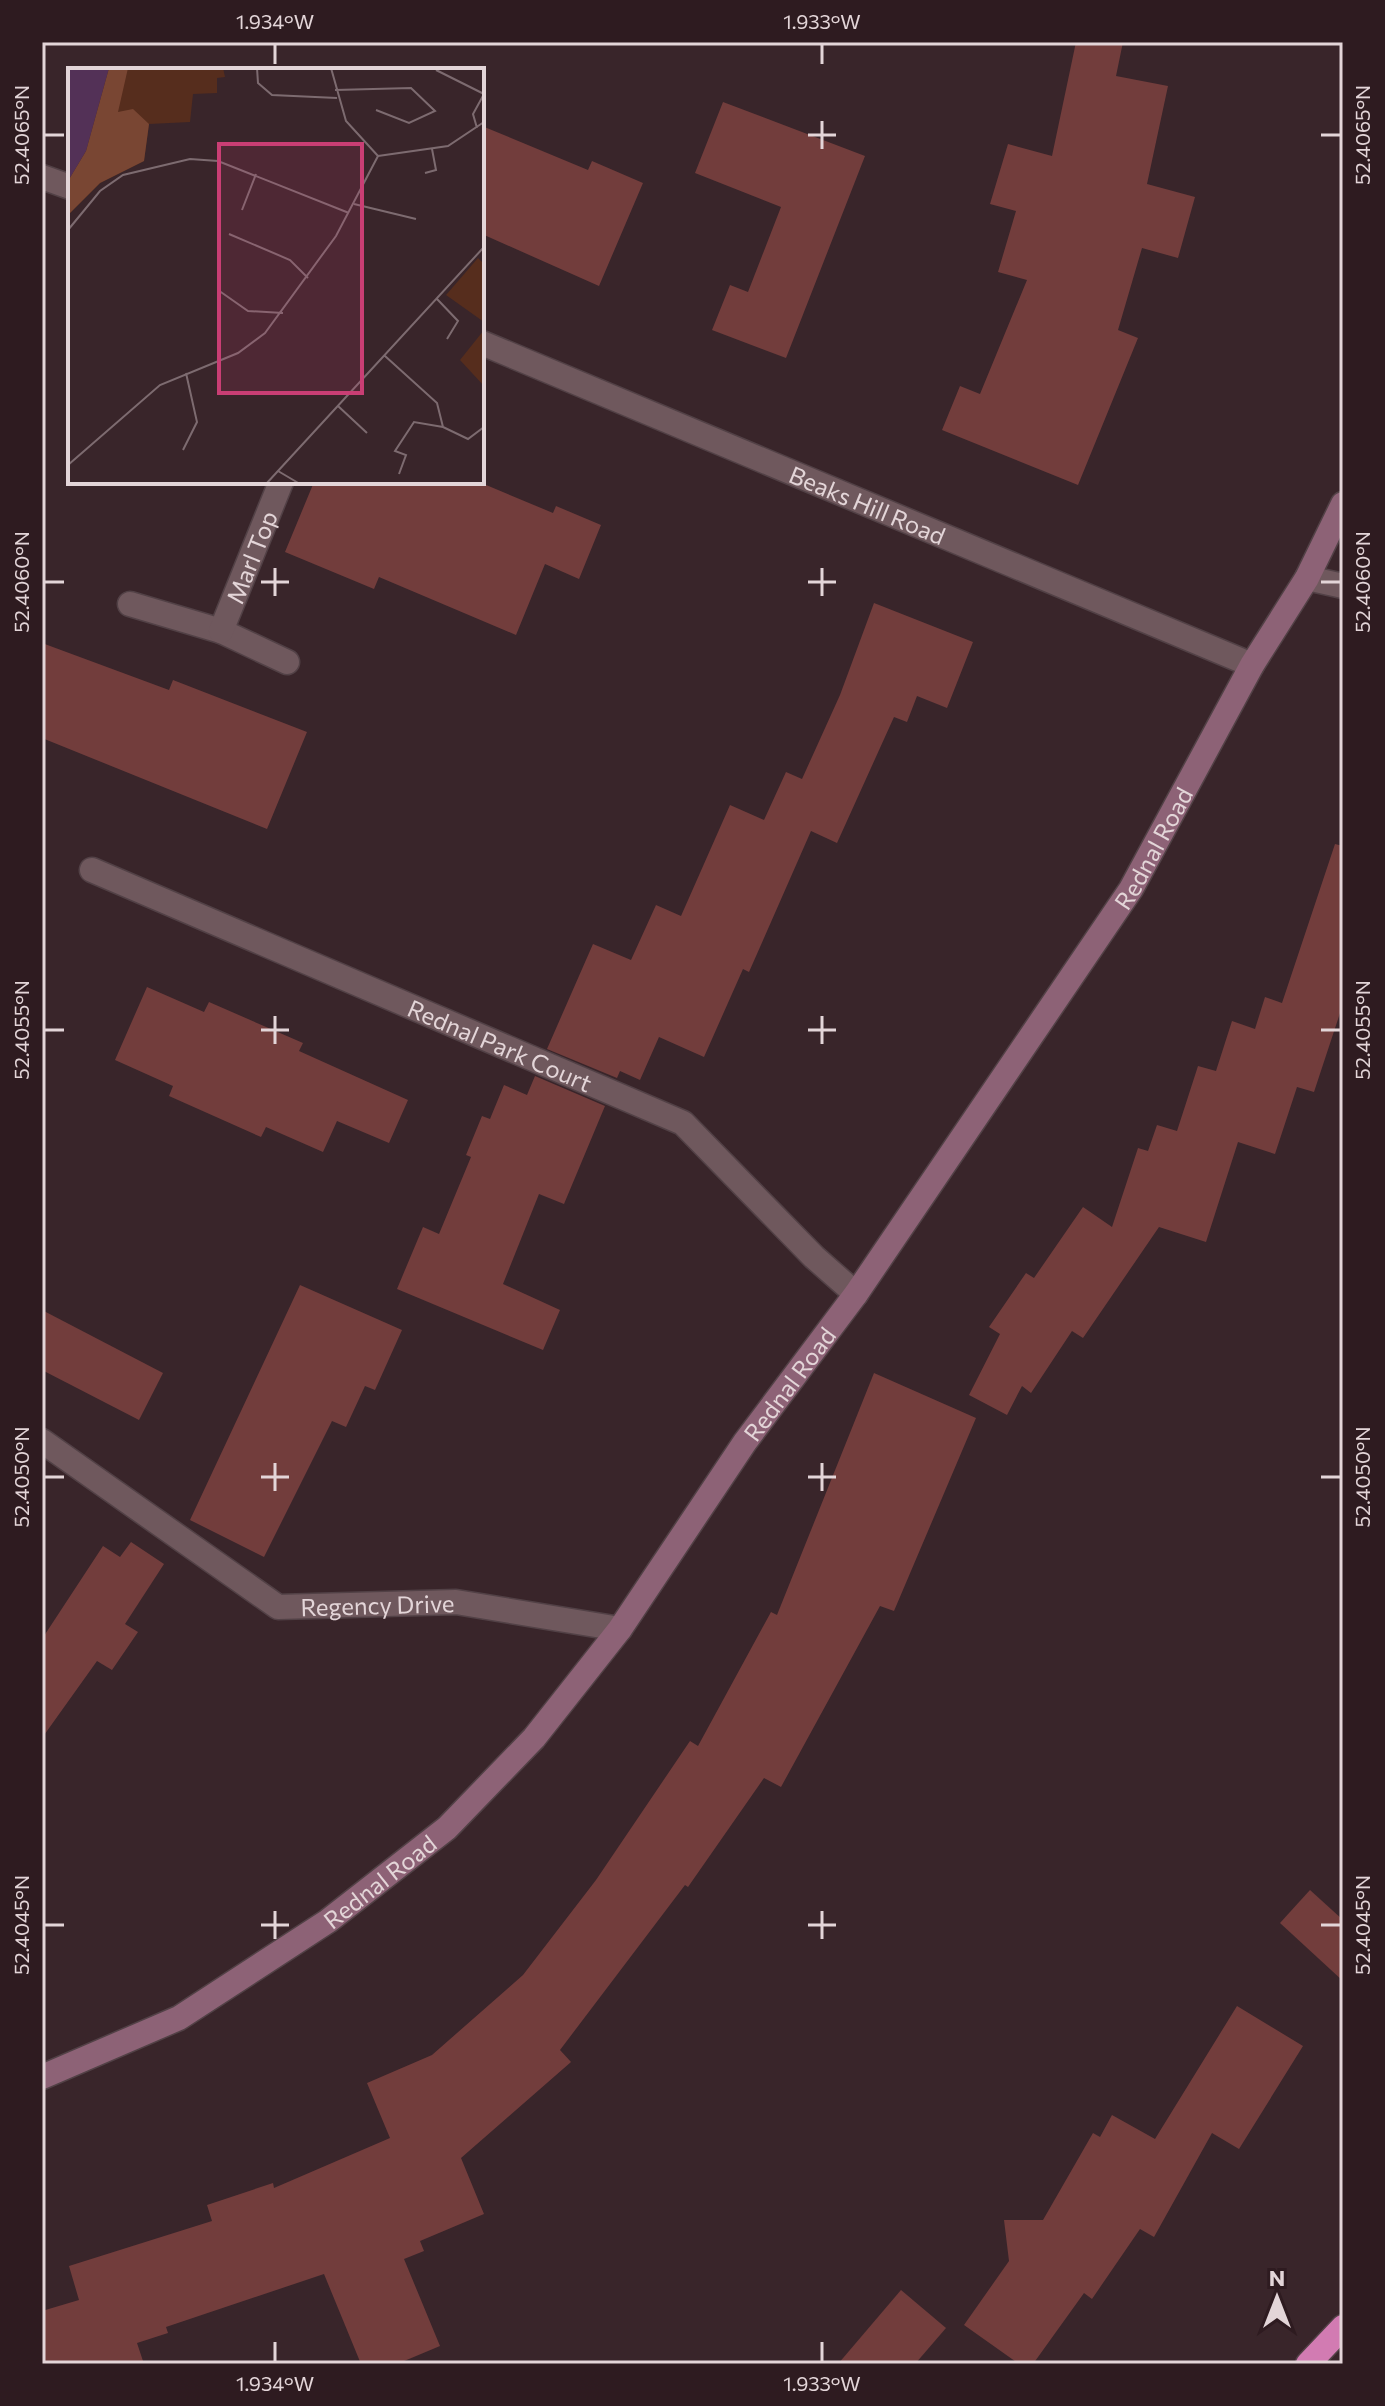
<svg xmlns="http://www.w3.org/2000/svg" width="1385" height="2406" viewBox="0 0 1385 2406" font-family="Commissioner,sans-serif">
<style>
.building{fill:#723d3c}
.lines{fill:none;stroke-linecap:round;stroke-linejoin:round}
.street-casing{stroke:#524146;stroke-width:27}
.secondary-casing{stroke:#524146;stroke-width:27}
.highway-casing{stroke:#524146;stroke-width:27}
.street{stroke:#6f585d;stroke-width:24}
.secondary{stroke:#8d6276;stroke-width:24}
.highway{stroke:#d27bb2;stroke-width:24}
.ticks{fill:none;stroke:#e3d5d8;stroke-width:3}
.labels{text-anchor:middle;dominant-baseline:central;stroke-width:7;stroke-linejoin:round;paint-order:stroke}
.street-label{font-size:24px;fill:#e3d5d8;stroke:#2e1b20}
.inset-road{fill:none;stroke:#7d6b70;stroke-width:2}
.view{fill:#c93e74;fill-opacity:0.15;stroke:#c93e74;stroke-width:4}
.inset-edge{fill:none;stroke:#e3d5d8;stroke-width:4}
.neatline{fill:none;stroke:#e3d5d8;stroke-width:3}
.ticks-label{font-size:20px;text-anchor:middle;fill:#e3d5d8}
</style>
<rect width="100%" height="100%" fill="#39252a"/>
<!-- building -->
<g class="building">
<polygon points="1076,42 1123,42 1116,76 1168,86 1147,184 1195,197 1178,258 1142,248 1118,330 1138,338 1078,485 942,430 960,386 980,394 1027,280 998,272 1016,211 990,204 1008,144 1052,156"/>
<polygon points="723,102 865,156 786,358 712,330 730,285 748,292 781,207 695,173"/>
<polygon points="482,126 588,170 592,161 643,183 599,286 482,234"/>
<polygon points="314,482 479,482 553,513 556,506 601,525 579,579 545,564 516,635 379,577 374,589 285,552"/>
<polygon points="874,603 973,642 947,708 917,696 907,722 894,717 837,843 811,831 749,972 743,969 704,1057 659,1037 640,1080 620,1071 617,1078 547,1049 593,944 631,960 656,905 681,916 730,805 764,820 786,772 802,779 840,695"/>
<polygon points="42,643 169,690 173,680 307,732 267,829 42,738"/>
<polygon points="1335,844 1343,846 1343,1004 1314,1092 1297,1087 1275,1154 1238,1142 1206,1242 1159,1227 1083,1338 1072,1331 1031,1393 1022,1386 1007,1415 969,1395 1000,1334 989,1327 1026,1273 1034,1278 1083,1207 1112,1227 1138,1148 1148,1151 1157,1125 1177,1131 1198,1066 1216,1071 1232,1021 1255,1029 1265,997 1282,1003"/>
<polygon points="147,987 204,1012 209,1002 303,1043 299,1051 408,1100 389,1143 337,1121 323,1152 266,1127 261,1137 169,1096 173,1086 115,1060"/>
<polygon points="535,1076 605,1106 564,1204 539,1194 503,1284 560,1310 543,1350 397,1289 423,1227 439,1234 471,1157 466,1155 482,1116 490,1119 504,1085 527,1095"/>
<polygon points="300,1285 402,1330 375,1390 365,1386 346,1427 332,1421 264,1557 190,1520"/>
<polygon points="42,1310 163,1373 139,1420 42,1370"/>
<polygon points="874,1373 976,1418 894,1611 880,1606 781,1787 764,1778 688,1887 685,1885 560,2050 571,2062 461,2158 484,2214 420,2241 424,2251 404,2259 440,2346 397,2364 361,2364 324,2274 166,2327 168,2333 137,2343 144,2364 42,2364 42,2311 79,2300 69,2266 212,2221 207,2205 273,2183 274,2188 390,2138 367,2083 432,2055 523,1975 596,1880 690,1741 698,1746 771,1612 777,1615"/>
<polygon points="131,1542 164,1564 125,1624 138,1632 112,1670 97,1661 42,1738 42,1639 103,1546 120,1557"/>
<polygon points="1310,1890 1343,1920 1343,1981 1280,1923"/>
<polygon points="1237,2006 1303,2046 1239,2149 1212,2133 1154,2237 1140,2229 1092,2299 1084,2293 1033,2364 1019,2364 964,2325 1009,2261 1004,2220 1043,2220 1093,2133 1100,2137 1112,2115 1155,2139"/>
<polygon points="901,2290 946,2328 915,2364 838,2364"/>
</g>
<g class="lines">
<!-- street casing -->
<g class="street-casing">
<g id="street">
<polyline points="42,177 70,187"/>
<path id="s1" d="M 482,343 L 1252,665"/>
<polyline points="1307,578 1343,586"/>
<polyline points="130,604 221,631 287,662"/>
<path id="s2" d="M 221,631 L 281,482"/>
<path id="s3" d="M 92,870 L 683,1123 L 814,1257 L 856,1294"/>
<path id="s4" d="M 42,1441 L 278,1607 L 456,1602 L 620,1629"/>
</g>
</g>
<!-- secondary casing -->
<g class="secondary-casing">
<g id="secondary">
<path id="s5" d="M 42,2077 L 179,2018 L 328,1921 L 447,1828 L 534,1738 L 620,1629 L 745,1442 L 856,1294 L 1131,889 L 1252,665 L 1307,578 L 1343,504"/>
</g>
</g>
<!-- highway casing -->
<g class="highway-casing">
<polyline id="highway" points="1308,2364 1343,2327"/>
</g>
<!-- street -->
<use href="#street" class="street"/>
<!-- secondary -->
<use href="#secondary" class="secondary"/>
<!-- highway -->
<use href="#highway" class="highway"/>
</g>
<!-- ticks -->
<path class="ticks" d="M 275,44 L 275,64M 822,44 L 822,64M 822,121 L 822,149M 44,135 L 64,135M 808,135 L 836,135M 1321,135 L 1341,135M 275,568 L 275,596M 822,568 L 822,596M 44,582 L 64,582M 261,582 L 289,582M 808,582 L 836,582M 1321,582 L 1341,582M 275,1016 L 275,1044M 822,1016 L 822,1044M 44,1030 L 64,1030M 261,1030 L 289,1030M 808,1030 L 836,1030M 1321,1030 L 1341,1030M 275,1463 L 275,1491M 822,1463 L 822,1491M 44,1477 L 64,1477M 261,1477 L 289,1477M 808,1477 L 836,1477M 1321,1477 L 1341,1477M 275,1911 L 275,1939M 822,1911 L 822,1939M 44,1925 L 64,1925M 261,1925 L 289,1925M 808,1925 L 836,1925M 1321,1925 L 1341,1925M 275,2342 L 275,2362M 822,2342 L 822,2362"/>
<g class="labels">
<!-- street labels -->
<g class="street-label">
<text stroke="none"><textPath href="#s1" startOffset="418">Beaks Hill Road</textPath></text>
<text stroke="none"><textPath href="#s2" startOffset="80">Marl Top</textPath></text>
<text stroke="none"><textPath href="#s5" startOffset="1688">Rednal Road</textPath></text>
<text stroke="none"><textPath href="#s3" startOffset="444">Rednal Park Court</textPath></text>
<text stroke="none"><textPath href="#s5" startOffset="1040">Rednal Road</textPath></text>
<text stroke="none"><textPath href="#s4" startOffset="388">Regency Drive</textPath></text>
<text stroke="none"><textPath href="#s5" startOffset="392">Rednal Road</textPath></text>
</g>
</g>
<!-- overview -->
<g transform="translate(68 68)">
<rect width="416" height="416" fill="#39252a"/>
<path d="M 0,0 L 155,0 L 157,9 L 149,10 L 149,25 L 125,26 L 122,54 L 81,56 L 76,93 L 32,115 L 0,147 ZM 410,190 L 416,196 L 416,254 L 378,227 ZM 416,262 L 416,318 L 392,292 Z" fill="#562d1d"/>
<path d="M 41,0 L 60,0 L 50,44 L 65,41 L 81,56 L 76,93 L 32,115 L 0,147 L 0,113 L 18,83 Z" fill="#794633"/>
<path d="M 0,0 L 41,0 L 18,83 L 0,113 Z" fill="#533157"/>
<path class="inset-road" d="M 189,0 L 190,15 L 204,27 L 269,30M 263,0 L 278,53 L 310,88M 368,2 L 416,26M 267,22 L 343,20 L 367,43 L 341,55 L 308,42M 409,60 L 405,46 L 416,26M 310,88 L 380,78 L 416,54M 357,105 L 368,102 L 364,81M 286,136 L 348,151M 174,142 L 188,106M 0,162 L 32,123 L 55,107 L 122,91 L 150,93 L 281,145M 161,166 L 222,192 L 240,210M 150,222 L 180,243 L 215,245M 369,231 L 390,253 L 379,271M 317,288 L 369,335 L 375,359 L 400,371 L 416,359M 270,338 L 299,365M 115,382 L 129,354 L 118,305M 0,397 L 92,317 L 170,285 L 197,265 L 268,168 L 310,88M 210,403 L 232,416M 331,406 L 338,387 L 327,383 L 346,354 L 375,359M 198,416 L 416,179"/>
<path class="view" d="M 151,76 L 294,76 L 294,325 L 151,325 Z"/>
<rect width="416" height="416" class="inset-edge"/>
</g>
<!-- border -->
<rect width="1385" height="2406" fill="none" stroke="#2e1b20" stroke-width="88"/>
<!-- north arrow -->
<g transform="translate(1277 2298)" stroke="#2e1b20" stroke-width="6" paint-order="stroke">
<path d="M0-6L14 30L0 20L-14 30Z" fill="#e3d5d8"/>
<text y="-12" font-size="22" font-weight="bold" text-anchor="middle" fill="#e3d5d8">N</text>
</g>
<rect x="44" y="44" width="1297" height="2318" class="neatline"/>
<g class="ticks-label">
<text x="275" y="29">1.934°W</text>
<text x="822" y="29">1.933°W</text>
<text transform="translate(22 135) rotate(-90)" y="7">52.4065°N</text>
<text transform="translate(1363 135) rotate(-90)" y="7">52.4065°N</text>
<text transform="translate(22 582) rotate(-90)" y="7">52.4060°N</text>
<text transform="translate(1363 582) rotate(-90)" y="7">52.4060°N</text>
<text transform="translate(22 1030) rotate(-90)" y="7">52.4055°N</text>
<text transform="translate(1363 1030) rotate(-90)" y="7">52.4055°N</text>
<text transform="translate(22 1477) rotate(-90)" y="7">52.4050°N</text>
<text transform="translate(1363 1477) rotate(-90)" y="7">52.4050°N</text>
<text transform="translate(22 1925) rotate(-90)" y="7">52.4045°N</text>
<text transform="translate(1363 1925) rotate(-90)" y="7">52.4045°N</text>
<text x="275" y="2391">1.934°W</text>
<text x="822" y="2391">1.933°W</text>
</g>
</svg>
